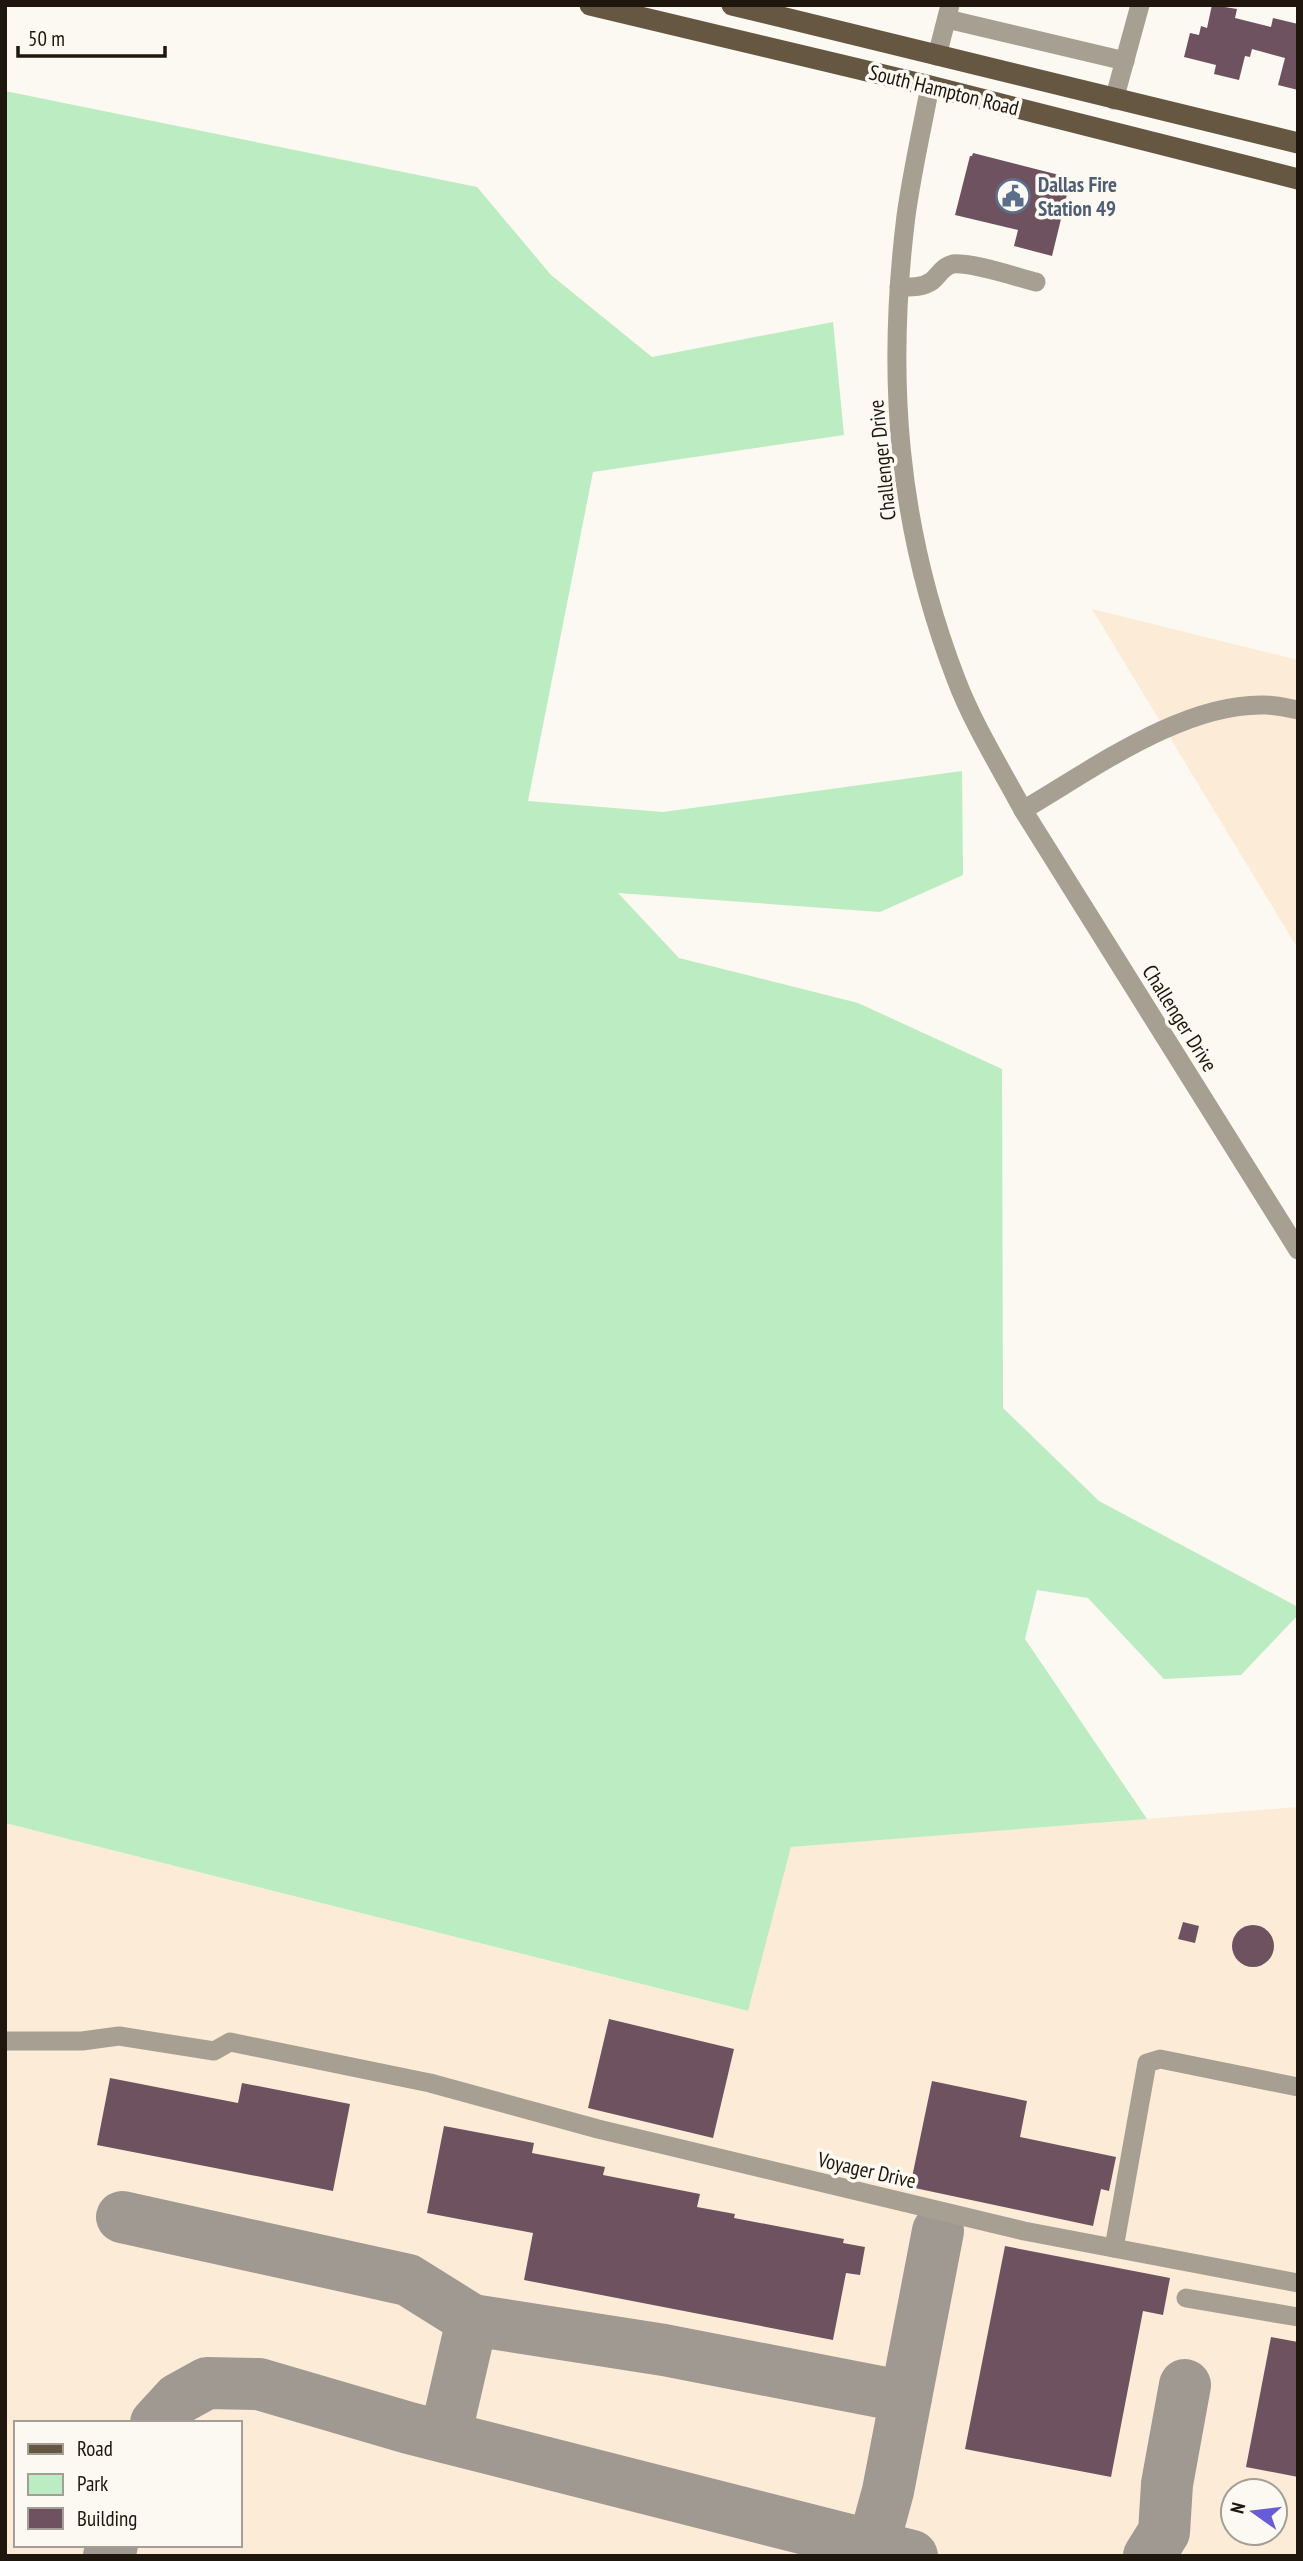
<svg xmlns="http://www.w3.org/2000/svg" width="1303" height="2561" viewBox="0 0 1303 2561" font-family="'PT Sans Narrow',sans-serif">
<style>
.built{fill:#fcecd7;fill-rule:evenodd}
.green{fill:#bcecc1}
.lines{fill:none;stroke-linecap:round;stroke-linejoin:round}
.taxiway{stroke:#9f9992;stroke-width:52}
.building{fill:#6e5260}
.minor{stroke:#a89f93;stroke-width:19}
.major{stroke:#655742;stroke-width:21}
.labels{text-anchor:middle;dominant-baseline:central;stroke-width:7;stroke-linejoin:round;paint-order:stroke}
.street-label{font-size:21px;fill:#1f170d;stroke:#fcf8f2}
.service-label{font-size:21px;font-weight:bold;fill:#4e5e75;stroke:#fcf8f2;text-anchor:start}
</style>
<rect width="100%" height="100%" fill="#fcf8f2"/>
<!-- built -->
<g class="built">
<polygon points="1092,609 1298,660 1298,949"/>
<path d="M 1298,1807 L 1298,2556 L 5,2556 L 5,1823 L 747,2011 L 791,1847 ZM 16,2423 L 240,2423 L 240,2545 L 16,2545 ZM 1233,2491 L 1275,2491 L 1275,2533 L 1233,2533 Z"/>
</g>
<!-- green -->
<polygon class="green" points="5,91 477,187 551,275 652,357 833,322 844,435 593,472 528,801 663,812 962,771 963,875 880,912 618,893 679,958 858,1003 1002,1069 1003,1408 1099,1501 1298,1607 1298,1615 1241,1675 1164,1679 1088,1598 1037,1590 1025,1639 1147,1819 791,1847 748,2011 5,1823"/>
<g class="lines">
<!-- taxiway -->
<g class="taxiway">
<polyline points="122,2217 408,2280 472,2320 445,2437"/>
<polyline points="472,2320 664,2350 906,2397"/>
<polyline points="156,2423 178,2399 207,2383 259,2384 409,2428 912,2556"/>
<polyline points="873,2546 888,2491 938,2231"/>
<polyline points="109,2556 112,2545"/>
<polyline points="1149,2556 1164,2532 1167,2484 1185,2385"/>
</g>
</g>
<!-- building -->
<g class="building">
<polygon points="1212,5 1237,9 1235,18 1271,27 1273,18 1298,24 1298,90 1278,85 1285,58 1252,49 1250,57 1245,56 1239,80 1214,74 1216,65 1184,57 1190,33 1199,35 1201,26 1207,28"/>
<polygon points="973,153 1071,178 1052,256 1014,246 1018,230 955,215 970,156 972,156"/>
<polygon points="1183,1922 1199,1926 1195,1943 1178,1939"/>
<circle cx="1253" cy="1946" r="21"/>
<polygon points="609,2019 734,2049 713,2138 588,2108"/>
<polygon points="110,2078 238,2103 242,2083 350,2104 333,2191 97,2145"/>
<polygon points="932,2081 1027,2101 1020,2137 1116,2157 1109,2191 1101,2189 1093,2226 910,2187"/>
<polygon points="444,2126 534,2143 532,2153 605,2167 603,2175 700,2194 697,2207 735,2214 734,2218 844,2239 843,2243 865,2247 860,2275 846,2273 833,2340 524,2280 533,2233 427,2213"/>
<polygon points="1005,2246 1170,2278 1163,2315 1143,2311 1111,2477 965,2449"/>
<polygon points="1271,2337 1298,2342 1298,2477 1246,2467"/>
</g>
<g class="lines">
<!-- minor -->
<g class="minor">
<polyline points="947,19 1125,61"/>
<polyline points="937,56 950,5"/>
<path d="M 930,86 C 922,129 912,172 906,216 C 886,377 897,526 956,679 C 973,724 1000,767 1023,810 C 1092,770 1183,702 1266,705 C 1276,705 1287,708 1298,710"/>
<polyline points="1114,100 1140,5"/>
<path d="M 899,287 C 910,287 922,288 932,281 C 939,275 943,266 953,264 C 972,262 1016,277 1036,282"/>
<polyline points="1023,810 1298,1250"/>
<polyline points="5,2041 82,2041 119,2036 214,2051 230,2042 430,2083 598,2129 1024,2231 1298,2283"/>
<polyline points="1114,2248 1147,2063 1160,2059 1298,2087"/>
<polyline points="1186,2298 1298,2317"/>
</g>
<!-- major -->
<g class="major">
<polyline points="590,5 930,86 1298,179"/>
<polyline points="732,5 1298,143"/>
</g>
</g>
<!-- icons -->
<defs>
<g id="civic-ring" transform="scale(1.75)"><circle r="9.5" fill="#fcf8f2" stroke="#5c6f8a" stroke-width="1.5"/><path d="M-.6-6.5H3V-4.5H.6V-3L4-1V1h2V6H-6V1h2V-1L-.6-3ZM-1.2 2.5V6h2.4V2.5Z" fill="#5c6f8a"/></g>
</defs>
<g fill-rule="evenodd">
<use href="#civic-ring" x="1013" y="196"/>
</g>
<g class="labels">
<!-- street labels -->
<g class="street-label">
<text transform="translate(944 90) rotate(14)">South Hampton Road</text>
<text transform="translate(882 460) rotate(-96)">Challenger Drive</text>
<text transform="translate(1180 1018) rotate(58)">Challenger Drive</text>
<text transform="translate(867 2170) rotate(13)">Voyager Drive</text>
</g>
<!-- service labels -->
<g class="service-label">
<text x="1038" y="184">Dallas Fire<tspan x="1038" dy="24">Station 49</tspan></text>
</g>
</g>
<!-- border -->
<rect width="1303" height="2561" fill="none" stroke="#1f170d" stroke-width="14"/>
<!-- legend -->
<rect x="14" y="2421" width="228" height="126" fill="#fcf8f2" stroke="#a49e96" stroke-width="2"/>
<rect x="28" y="2444" width="35" height="10" fill="#655742" stroke="#a49e96" stroke-width="2"/>
<text x="77" y="2456" font-size="21" fill="#1f170d">Road</text>
<rect x="28" y="2474" width="35" height="21" fill="#bcecc1" stroke="#a49e96" stroke-width="2"/>
<text x="77" y="2491" font-size="21" fill="#1f170d">Park</text>
<rect x="28" y="2508" width="35" height="21" fill="#6e5260" stroke="#a49e96" stroke-width="2"/>
<text x="77" y="2526" font-size="21" fill="#1f170d">Building</text>
<!-- north arrow -->
<g transform="translate(1254 2512) rotate(284)"><circle r="33" fill="#fcf8f2" stroke="#a49e96" stroke-width="2"/>
<path d="M0-5L12 26L0 18L-12 26Z" fill="#665cd5"/>
<text y="-10" font-size="19" font-weight="bold" text-anchor="middle" fill="#1f170d">N</text>
</g>
<!-- scale -->
<path d="M18 46v10h147v-10" fill="none" stroke="#1f170d" stroke-width="3.5"/>
<text x="28" y="46" font-size="21" fill="#1f170d" stroke="#fcf8f2" stroke-width="5" paint-order="stroke">50 m</text>
</svg>
